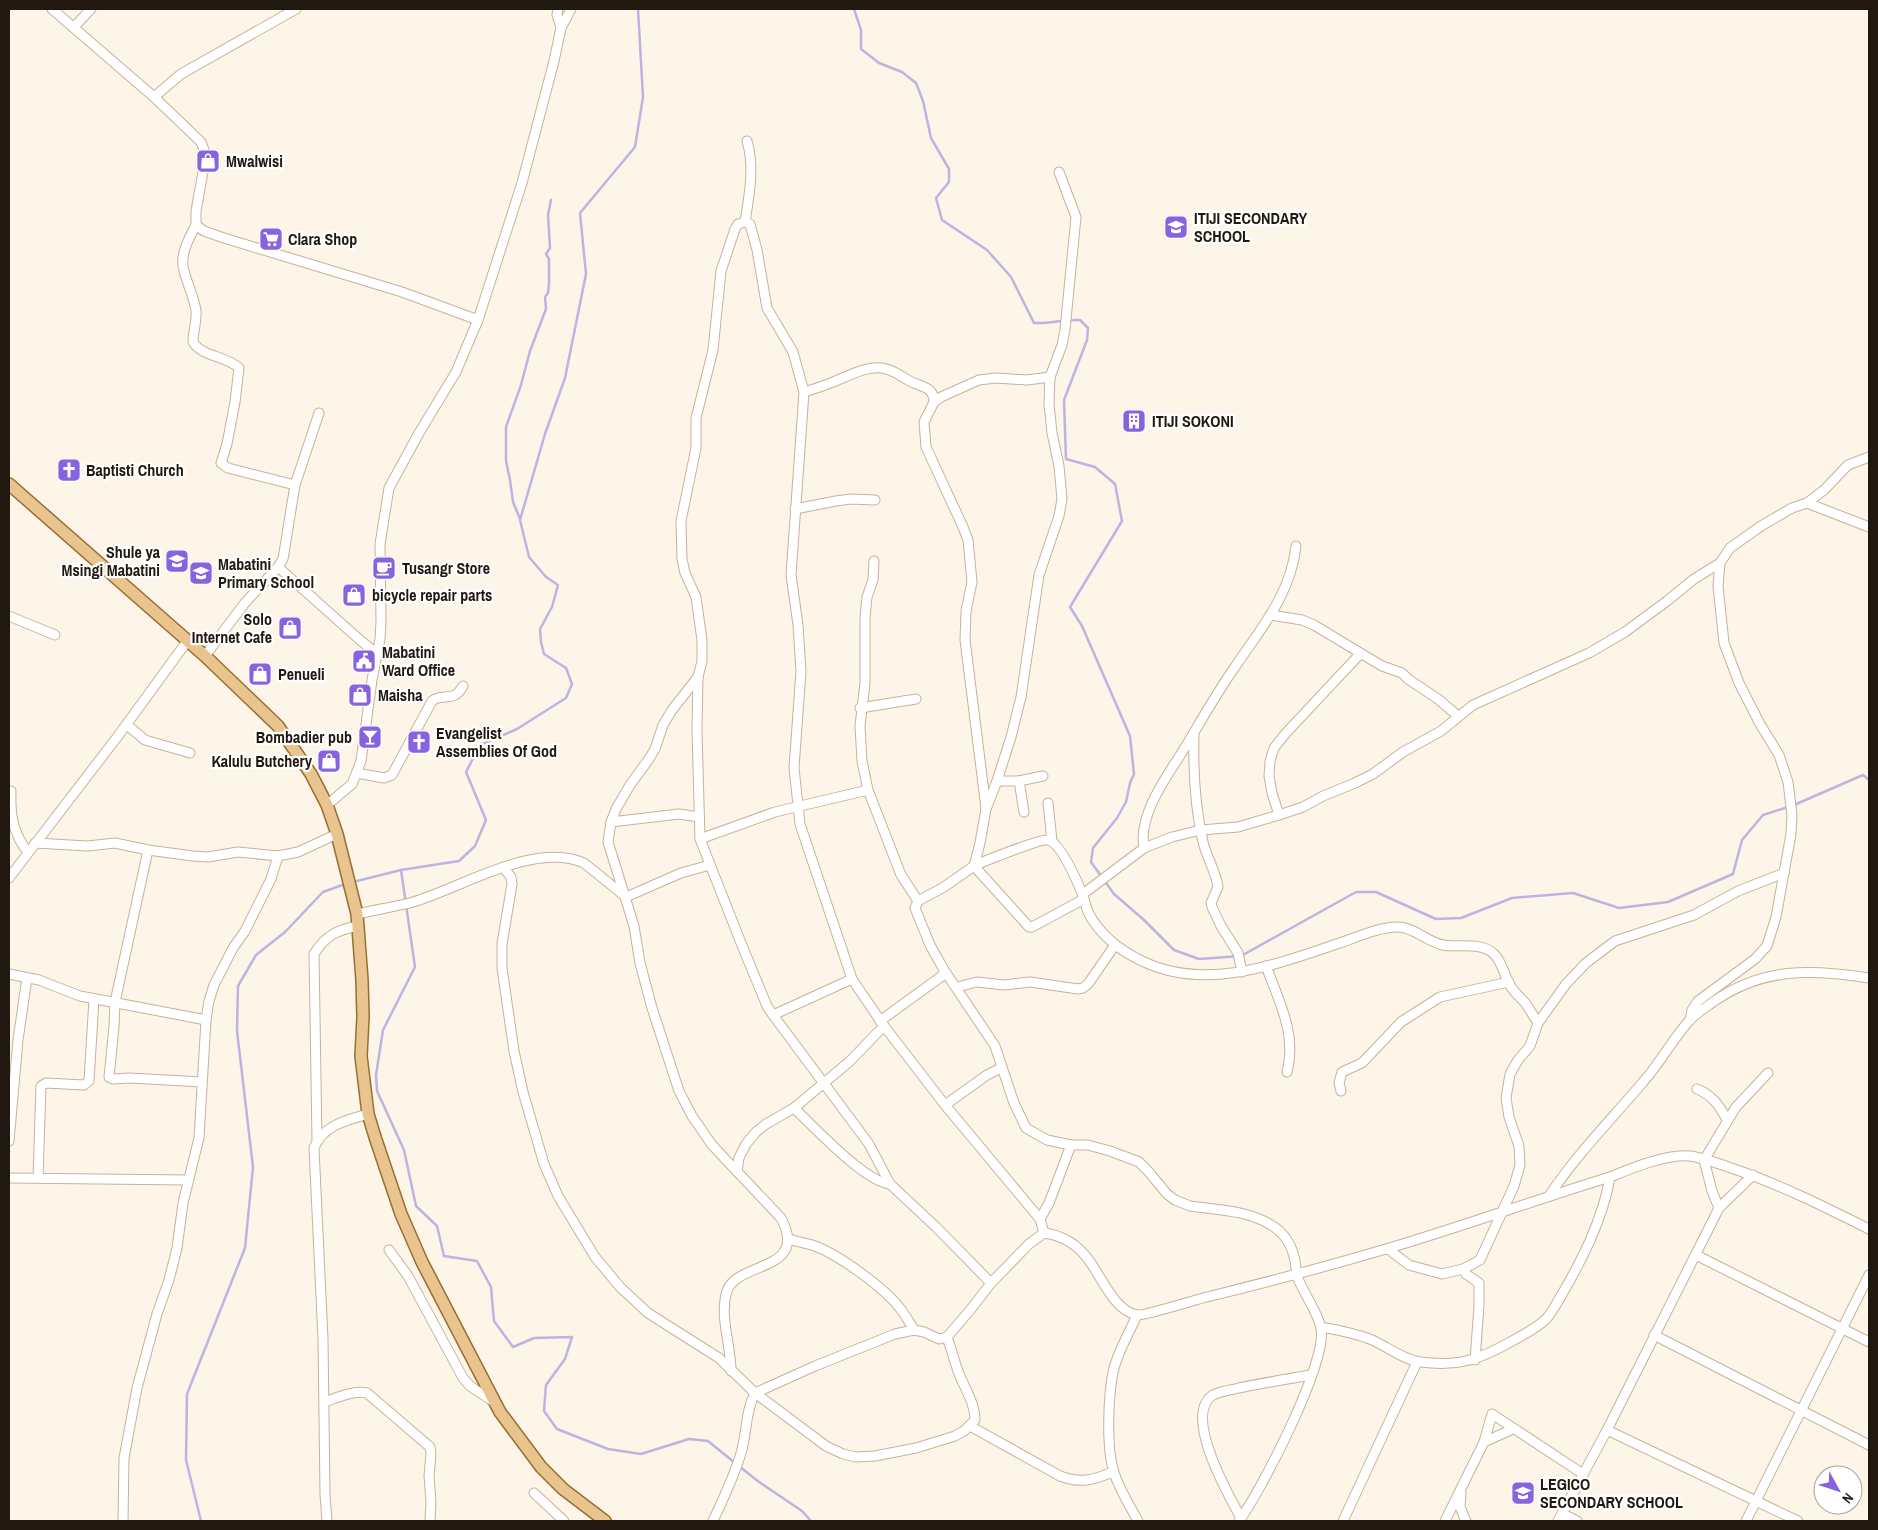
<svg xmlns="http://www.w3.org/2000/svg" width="1878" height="1530" viewBox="0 0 1878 1530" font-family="'Archivo Narrow',sans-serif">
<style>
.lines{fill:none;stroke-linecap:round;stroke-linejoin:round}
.stream{stroke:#bdb4e2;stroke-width:2.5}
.minor-casing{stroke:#c7b297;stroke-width:11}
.major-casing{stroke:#996e31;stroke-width:14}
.minor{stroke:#fff;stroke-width:9}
.major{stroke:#e9c48e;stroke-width:11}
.labels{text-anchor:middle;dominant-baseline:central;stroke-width:4.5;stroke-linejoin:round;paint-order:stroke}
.poi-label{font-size:16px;font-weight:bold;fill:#21190f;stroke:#fff;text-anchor:start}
</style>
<rect width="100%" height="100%" fill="#fef5e9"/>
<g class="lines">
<!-- stream -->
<g class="stream">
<path d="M 854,9 L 861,30 L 861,49 L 879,63 L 902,72 L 916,83 L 923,101 L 931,138 L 949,169 L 949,182 L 936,198 L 942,220 L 987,250 L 1011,277 L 1034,323 C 1050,324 1064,319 1080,320 L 1088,328 L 1087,340 L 1064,400 L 1066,459 L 1095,467 L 1115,484 L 1122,521 L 1070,607 L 1082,626 L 1130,736 L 1134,774 L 1130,783 L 1126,802 L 1117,818 L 1093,848 L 1091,862 L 1114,894 L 1144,920 L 1174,950 L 1199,959 L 1241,956 L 1356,892 L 1376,892 L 1436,919 L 1461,918 L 1512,898 L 1573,893 L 1619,908 L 1668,902 L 1733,874 L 1742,840 L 1763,815 L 1788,807"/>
<polyline points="520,519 513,502 510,480 506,461 506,427 521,385 530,351 546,309 545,297 548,293 549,284 549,259 546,254 550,248 548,215 551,200"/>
<polyline points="1794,805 1863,775 1869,780"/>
<polyline points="401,870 415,967 383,1030 376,1075 377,1091 404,1150 416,1206 437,1226 444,1256 477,1261 491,1287 494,1321 513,1347 534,1338 572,1337 565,1359 546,1385 544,1411 557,1429 608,1449 641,1454 689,1439 708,1441 735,1463"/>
<polyline points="353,882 401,870 459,861 475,846 486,820 466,772 480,745 517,729 566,698 572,684 566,668 544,654 541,642 540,629 552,607 558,585 546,577 529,557 520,520 545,434 565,378 586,274 580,213 635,147 643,97 638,9"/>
<polyline points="739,1466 759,1482 802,1511 811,1521"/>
<polyline points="201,1521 186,1460 187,1394 245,1248 253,1167 237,1031 238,986 256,955 285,932 323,892 345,884"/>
</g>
<!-- minor casing -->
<g class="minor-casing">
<g id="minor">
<polyline points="52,9 154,97 201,142 206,155 196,211 196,225 204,231 224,238 402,292 478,320"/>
<polyline points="74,27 91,9"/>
<polyline points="561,28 571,9"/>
<polyline points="154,97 181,74 296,9"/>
<path d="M 1059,172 L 1076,217 L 1065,330 L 1062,345 L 1050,377 L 1049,404 L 1052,433 L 1059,466 L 1062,499 L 1059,516 L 1039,575 L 1021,697 L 1011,737 L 997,781 L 986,809 L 980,843 L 974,866 L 944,887 L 918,901 L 915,908 L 930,945 L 944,970 L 995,1046 L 1014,1103 L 1026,1128 L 1047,1140 L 1071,1145 L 1088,1145 L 1110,1151 L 1139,1162 L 1148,1171 L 1167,1194 L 1175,1200 L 1190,1206 C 1217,1210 1247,1210 1271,1225 C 1285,1233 1292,1245 1295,1261 C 1296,1266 1296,1271 1297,1276 C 1303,1293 1317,1310 1321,1328 C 1328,1362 1261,1491 1239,1521"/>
<path d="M 745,222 C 749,196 755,167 747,141"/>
<path d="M 196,225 C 190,237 181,251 183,266 C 185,280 194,295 196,311 C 197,322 193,331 193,342 C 202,357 227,356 239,368 L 235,402 L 227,444 L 221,463 L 228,468 L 295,485"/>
<path d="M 804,392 C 814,389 824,386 833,382 C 849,376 868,364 886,369 C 896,371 904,379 914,383 C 925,387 934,389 934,402"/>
<polyline points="1807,503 1824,490 1848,465 1869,457"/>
<polyline points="795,509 836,501 851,499 875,500"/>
<polyline points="874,561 873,580 867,597 865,617 865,683 860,726 862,761 868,790 901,875 918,901"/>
<polyline points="278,567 360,640 377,654"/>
<polyline points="1271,615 1302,620 1314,625 1382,666 1402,673 1408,679 1438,699 1458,716"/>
<polyline points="9,616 55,635"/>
<polyline points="205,656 244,604 278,567 283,559 295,485 319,413"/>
<path d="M 698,677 L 672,710 L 663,725 L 655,749 L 649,759 L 630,785 L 616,809 L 611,822 L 608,842 L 634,926 L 640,963 L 652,1008 L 679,1091 L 692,1116 L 712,1145 L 781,1218 C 810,1272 737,1261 727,1291 C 719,1316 731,1345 731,1371"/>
<polyline points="860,708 916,699"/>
<polyline points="127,725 145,740 190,753"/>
<path d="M 1194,734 C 1193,770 1195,807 1203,842 C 1207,858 1216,872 1218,887 L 1211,903 L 1212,907 L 1221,926 L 1238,953 L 1242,972"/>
<path d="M 357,773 L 384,778 L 392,775 L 432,701 C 443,692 453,704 463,686"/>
<polyline points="997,781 1019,781 1043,776"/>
<polyline points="1019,781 1024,812"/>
<path d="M 11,791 C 10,814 13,834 28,852"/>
<polyline points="1048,803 1052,841"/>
<polyline points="327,805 352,784 361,761 372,680 380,639 381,622 380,544 389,488 419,433 456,372 478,320 522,183 554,61 561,28 557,15 558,9"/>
<polyline points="986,808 965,640 966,611 972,582 968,540 963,527 926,447 924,422 934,402 941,397 979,380 996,378 1027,380 1050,377"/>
<polyline points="1279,815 1272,793 1269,776 1270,761 1274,748 1286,733 1360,654"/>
<polyline points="611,822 679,814 699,817"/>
<polyline points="700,839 775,812 868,790"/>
<polyline points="35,843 88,846 115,843 148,850 193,856 208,857 238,852 278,856 298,852 337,834"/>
<path d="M 1144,848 C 1138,817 1164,780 1181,754 C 1199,725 1215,695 1235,667 C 1261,628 1291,594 1296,546"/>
<polyline points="148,850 115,1002 114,1027 109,1077 113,1079 130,1078 202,1082"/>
<path d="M 503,867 L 511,877 L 512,884 L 502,944 L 502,968 L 514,1051 L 523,1092 L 544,1164 L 558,1196 L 595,1257 L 620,1287 L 648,1313 L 719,1358 L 755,1393 L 826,1446 L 843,1454 L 856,1457 L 875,1456 L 916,1448 L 955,1436 L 964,1431 L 975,1420 C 975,1402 964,1388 958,1371 C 954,1360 951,1348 947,1337"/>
<polyline points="9,878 118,736 188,640"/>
<polyline points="1083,894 1144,848 1172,837 1201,830 1238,827 1279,815 1303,807 1323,796 1355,783 1373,774 1403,752 1441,731 1473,705 1589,653 1625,632 1667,601 1694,579 1720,563 1730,548 1761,526 1792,508 1807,503 1869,527"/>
<path d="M 1084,899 L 1032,927 L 1029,927 L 974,866 C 982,862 1042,838 1048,840 C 1061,843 1077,881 1082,893 C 1085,900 1086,908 1089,914 C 1101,936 1121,951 1142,961 C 1206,992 1277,964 1340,943 C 1357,937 1379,927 1398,927 C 1414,927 1427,942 1443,945 C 1459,948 1480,941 1494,954 C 1503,963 1504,976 1511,987 C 1515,993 1521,998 1526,1004 C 1530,1010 1534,1017 1538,1023"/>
<path d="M 357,914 C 375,910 394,907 413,902 C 461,888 534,841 584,863 L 626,897 L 681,873 L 710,865"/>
<path d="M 1266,966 C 1279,1001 1297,1035 1287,1072"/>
<polyline points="9,974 39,980 80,996 206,1020"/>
<polyline points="957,987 977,982 1004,985 1030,982 1078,989 1083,988 1088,984 1115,945"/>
<polyline points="773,1015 852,979"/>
<polyline points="1690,1020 1692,1010 1698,1001 1755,959 1767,946 1776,917 1791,834 1792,815 1788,782 1779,755 1760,724 1739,683 1724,643 1718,586 1720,563"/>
<polyline points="880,1021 946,973"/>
<path d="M 1697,1089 C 1712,1095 1720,1106 1727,1120"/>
<polyline points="1341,1091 1339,1083 1342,1072 1362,1063 1401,1022 1440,997 1509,982"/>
<polyline points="945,1105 987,1075 1001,1068"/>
<path d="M 794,1108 C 814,1127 865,1182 890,1184"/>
<path d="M 317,1140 L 314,954 C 326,935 337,930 358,926"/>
<polyline points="9,1141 18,1040 27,978"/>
<polyline points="737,1172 739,1158 746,1144 756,1132 766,1124 794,1108 849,1062 884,1026"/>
<polyline points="9,1178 188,1180"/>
<polyline points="38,1178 41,1086 46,1083 84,1085 89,1081 94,999"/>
<path d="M 1549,1196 C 1576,1155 1611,1120 1643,1082 C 1660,1063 1672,1040 1689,1021 C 1695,1014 1705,1008 1713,1002 C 1763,967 1811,969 1869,978"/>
<polyline points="1719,1208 1712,1191 1704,1160 1736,1107 1768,1073"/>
<polyline points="1040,1219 1049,1203 1071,1145"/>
<path d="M 789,1239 C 797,1242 806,1243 815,1246 C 839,1255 883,1287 899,1307 C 905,1314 909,1322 914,1330"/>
<polyline points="1388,1249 1409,1265 1442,1274 1463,1269 1480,1260 1514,1186 1520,1165 1519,1146 1509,1117 1506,1098 1510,1074 1518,1060 1530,1046 1538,1023 1566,984 1586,963 1615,941 1694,915 1738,891 1784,873"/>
<polyline points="389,1250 408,1276 463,1378 470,1386 494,1402"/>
<polyline points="1696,1255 1869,1342"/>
<polyline points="1463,1269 1466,1274 1479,1283 1479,1306 1475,1360"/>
<polyline points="991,1283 936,1227 890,1184 869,1144 773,1015 767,1006 741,943 700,839 697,730 698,677 702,661 702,640 696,597 685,573 682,559 681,521 696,448 696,418 713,350 721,271 735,229 738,224 745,222 750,224 757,250 767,308 793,352 804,392 791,575 798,625 801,671 794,768 800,824 852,979 884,1026 945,1105 1040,1219 1044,1233"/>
<path d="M 1137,1315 C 1129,1333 1119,1350 1114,1368 C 1108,1393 1106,1448 1114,1472 C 1119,1489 1130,1506 1138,1521"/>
<path d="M 1321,1327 C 1338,1330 1356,1333 1372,1340 C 1386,1346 1406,1361 1421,1362 C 1459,1367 1481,1359 1514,1340 C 1525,1334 1538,1327 1546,1319 C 1552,1313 1556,1304 1561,1296 C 1582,1260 1603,1219 1610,1177"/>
<polyline points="1654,1335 1869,1445"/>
<path d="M 324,1402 C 337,1398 353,1390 367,1393 L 430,1447 L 431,1454 L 429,1476 L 431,1502 L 430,1521"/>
<path d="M 970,1426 L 1060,1476 C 1081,1484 1093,1480 1113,1472"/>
<polyline points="1607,1430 1798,1521"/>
<polyline points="1484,1442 1492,1414 1583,1474"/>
<polyline points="534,1493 564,1521"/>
<polyline points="1461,1493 1460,1507 1466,1521"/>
<polyline points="1563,1514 1577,1521"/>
<path d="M 1241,1518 C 1229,1496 1182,1415 1213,1395 C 1221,1391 1231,1390 1239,1388 C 1263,1383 1287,1379 1311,1375"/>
<polyline points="123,1521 124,1458 137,1388 157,1314 169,1280 177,1248 183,1203 199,1138 206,1020 209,1001 214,985 233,948 245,931 271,879 278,856"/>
<path d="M 327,1521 L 325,1494 L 323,1339 L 314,1148 C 323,1125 347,1120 368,1114"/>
<path d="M 713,1521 C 723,1499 734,1477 741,1453 C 747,1434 745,1412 755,1393 L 815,1366 L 895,1334 L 914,1330 L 924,1332 L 939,1339 L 947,1337 L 971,1309 L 991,1283 L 1029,1244 L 1044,1233 C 1059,1235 1073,1242 1083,1253 C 1100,1270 1111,1310 1137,1315 C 1144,1316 1191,1301 1203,1298 C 1264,1283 1325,1267 1386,1249 C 1461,1227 1535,1200 1610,1177 C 1630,1169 1668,1153 1690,1156 C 1704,1158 1720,1164 1734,1169 C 1781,1185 1825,1207 1869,1229"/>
<polyline points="1343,1521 1417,1362"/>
<polyline points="1445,1521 1484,1442 1513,1429"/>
<polyline points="1558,1521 1607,1430 1719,1208 1753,1175"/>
<polyline points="1746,1521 1869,1275"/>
</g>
</g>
<!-- major casing -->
<g class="major-casing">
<polyline id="major" points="9,484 205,656 278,726 311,774 327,805 337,834 357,914 362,980 363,1017 361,1056 368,1114 375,1137 401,1214 422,1262 500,1412 541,1467 563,1489 605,1521"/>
</g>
<!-- minor -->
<use href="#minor" class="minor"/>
<!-- major -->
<use href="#major" class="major"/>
</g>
<!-- icons -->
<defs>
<g id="shop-square" transform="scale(1.25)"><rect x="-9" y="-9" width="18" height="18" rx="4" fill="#8863de" stroke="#fff"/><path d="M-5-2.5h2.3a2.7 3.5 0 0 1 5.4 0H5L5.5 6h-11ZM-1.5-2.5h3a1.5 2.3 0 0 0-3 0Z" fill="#fff"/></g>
<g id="school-square" transform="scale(1.25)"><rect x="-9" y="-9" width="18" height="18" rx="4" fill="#8863de" stroke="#fff"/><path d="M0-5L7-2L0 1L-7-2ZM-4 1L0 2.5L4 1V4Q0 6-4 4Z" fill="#fff"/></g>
<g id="supermarket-square" transform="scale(1.25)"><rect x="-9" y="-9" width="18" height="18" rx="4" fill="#8863de" stroke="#fff"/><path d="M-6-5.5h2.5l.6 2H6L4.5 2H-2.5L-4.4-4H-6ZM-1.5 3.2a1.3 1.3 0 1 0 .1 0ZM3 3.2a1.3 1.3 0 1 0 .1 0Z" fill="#fff"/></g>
<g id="building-square" transform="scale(1.25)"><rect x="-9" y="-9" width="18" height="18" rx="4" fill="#8863de" stroke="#fff"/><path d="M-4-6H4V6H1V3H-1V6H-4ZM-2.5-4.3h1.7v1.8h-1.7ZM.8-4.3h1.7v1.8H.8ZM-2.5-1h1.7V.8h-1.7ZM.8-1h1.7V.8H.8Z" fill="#fff"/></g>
<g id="church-square" transform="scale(1.25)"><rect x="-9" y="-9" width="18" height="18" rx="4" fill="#8863de" stroke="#fff"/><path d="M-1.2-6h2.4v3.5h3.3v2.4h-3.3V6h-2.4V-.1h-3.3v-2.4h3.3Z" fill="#fff"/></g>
<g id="cafe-square" transform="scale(1.25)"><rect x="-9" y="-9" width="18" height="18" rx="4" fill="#8863de" stroke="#fff"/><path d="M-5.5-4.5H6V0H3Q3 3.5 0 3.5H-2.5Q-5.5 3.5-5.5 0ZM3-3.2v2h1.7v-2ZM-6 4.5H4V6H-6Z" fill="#fff"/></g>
<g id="civic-square" transform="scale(1.25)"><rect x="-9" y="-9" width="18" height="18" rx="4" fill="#8863de" stroke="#fff"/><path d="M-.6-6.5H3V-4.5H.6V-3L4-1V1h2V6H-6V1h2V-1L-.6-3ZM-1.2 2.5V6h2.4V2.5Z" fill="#fff"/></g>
<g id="bar-square" transform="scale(1.25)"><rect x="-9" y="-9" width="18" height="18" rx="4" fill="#8863de" stroke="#fff"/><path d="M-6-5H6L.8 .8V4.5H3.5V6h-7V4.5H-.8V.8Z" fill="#fff"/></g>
</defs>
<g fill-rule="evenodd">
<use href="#shop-square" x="208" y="161"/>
<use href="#school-square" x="1176" y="227"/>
<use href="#supermarket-square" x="271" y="239"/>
<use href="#building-square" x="1134" y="421"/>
<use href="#church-square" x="69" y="470"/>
<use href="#school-square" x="177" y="561"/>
<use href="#cafe-square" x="384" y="568"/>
<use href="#school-square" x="201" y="573"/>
<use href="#shop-square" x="354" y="595"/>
<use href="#shop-square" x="290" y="628"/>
<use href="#civic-square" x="364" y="661"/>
<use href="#shop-square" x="260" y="674"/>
<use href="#shop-square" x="360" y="695"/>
<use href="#bar-square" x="370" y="737"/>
<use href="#church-square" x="419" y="742"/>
<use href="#shop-square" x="329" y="761"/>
<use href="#school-square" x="1523" y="1493"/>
</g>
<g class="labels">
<!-- poi labels -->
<g class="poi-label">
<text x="226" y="161">Mwalwisi</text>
<text x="1194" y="218">ITIJI SECONDARY<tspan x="1194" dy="18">SCHOOL</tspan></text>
<text x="288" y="239">Clara Shop</text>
<text x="1152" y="421">ITIJI SOKONI</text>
<text x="86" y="470">Baptisti Church</text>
<text x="160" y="552" text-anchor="end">Shule ya<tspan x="160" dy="18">Msingi Mabatini</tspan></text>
<text x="218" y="564">Mabatini<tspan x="218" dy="18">Primary School</tspan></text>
<text x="402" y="568">Tusangr Store</text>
<text x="372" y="595">bicycle repair parts</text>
<text x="272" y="619" text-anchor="end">Solo<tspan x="272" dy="18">Internet Cafe</tspan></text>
<text x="382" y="652">Mabatini<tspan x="382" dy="18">Ward Office</tspan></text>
<text x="278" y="674">Penueli</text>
<text x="378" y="695">Maisha</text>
<text x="436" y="733">Evangelist<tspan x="436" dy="18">Assemblies Of God</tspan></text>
<text x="352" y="737" text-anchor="end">Bombadier pub</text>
<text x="312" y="761" text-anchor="end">Kalulu Butchery</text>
<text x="1540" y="1484">LEGICO<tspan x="1540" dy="18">SECONDARY SCHOOL</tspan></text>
</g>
</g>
<!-- border -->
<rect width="1878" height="1530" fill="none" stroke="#21190f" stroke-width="20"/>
<!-- north arrow -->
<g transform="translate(1838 1490) rotate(130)"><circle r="24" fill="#ffffff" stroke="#a6a39f"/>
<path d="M0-4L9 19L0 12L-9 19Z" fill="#8863de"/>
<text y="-8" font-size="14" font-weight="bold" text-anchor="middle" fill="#21190f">N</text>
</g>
</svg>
